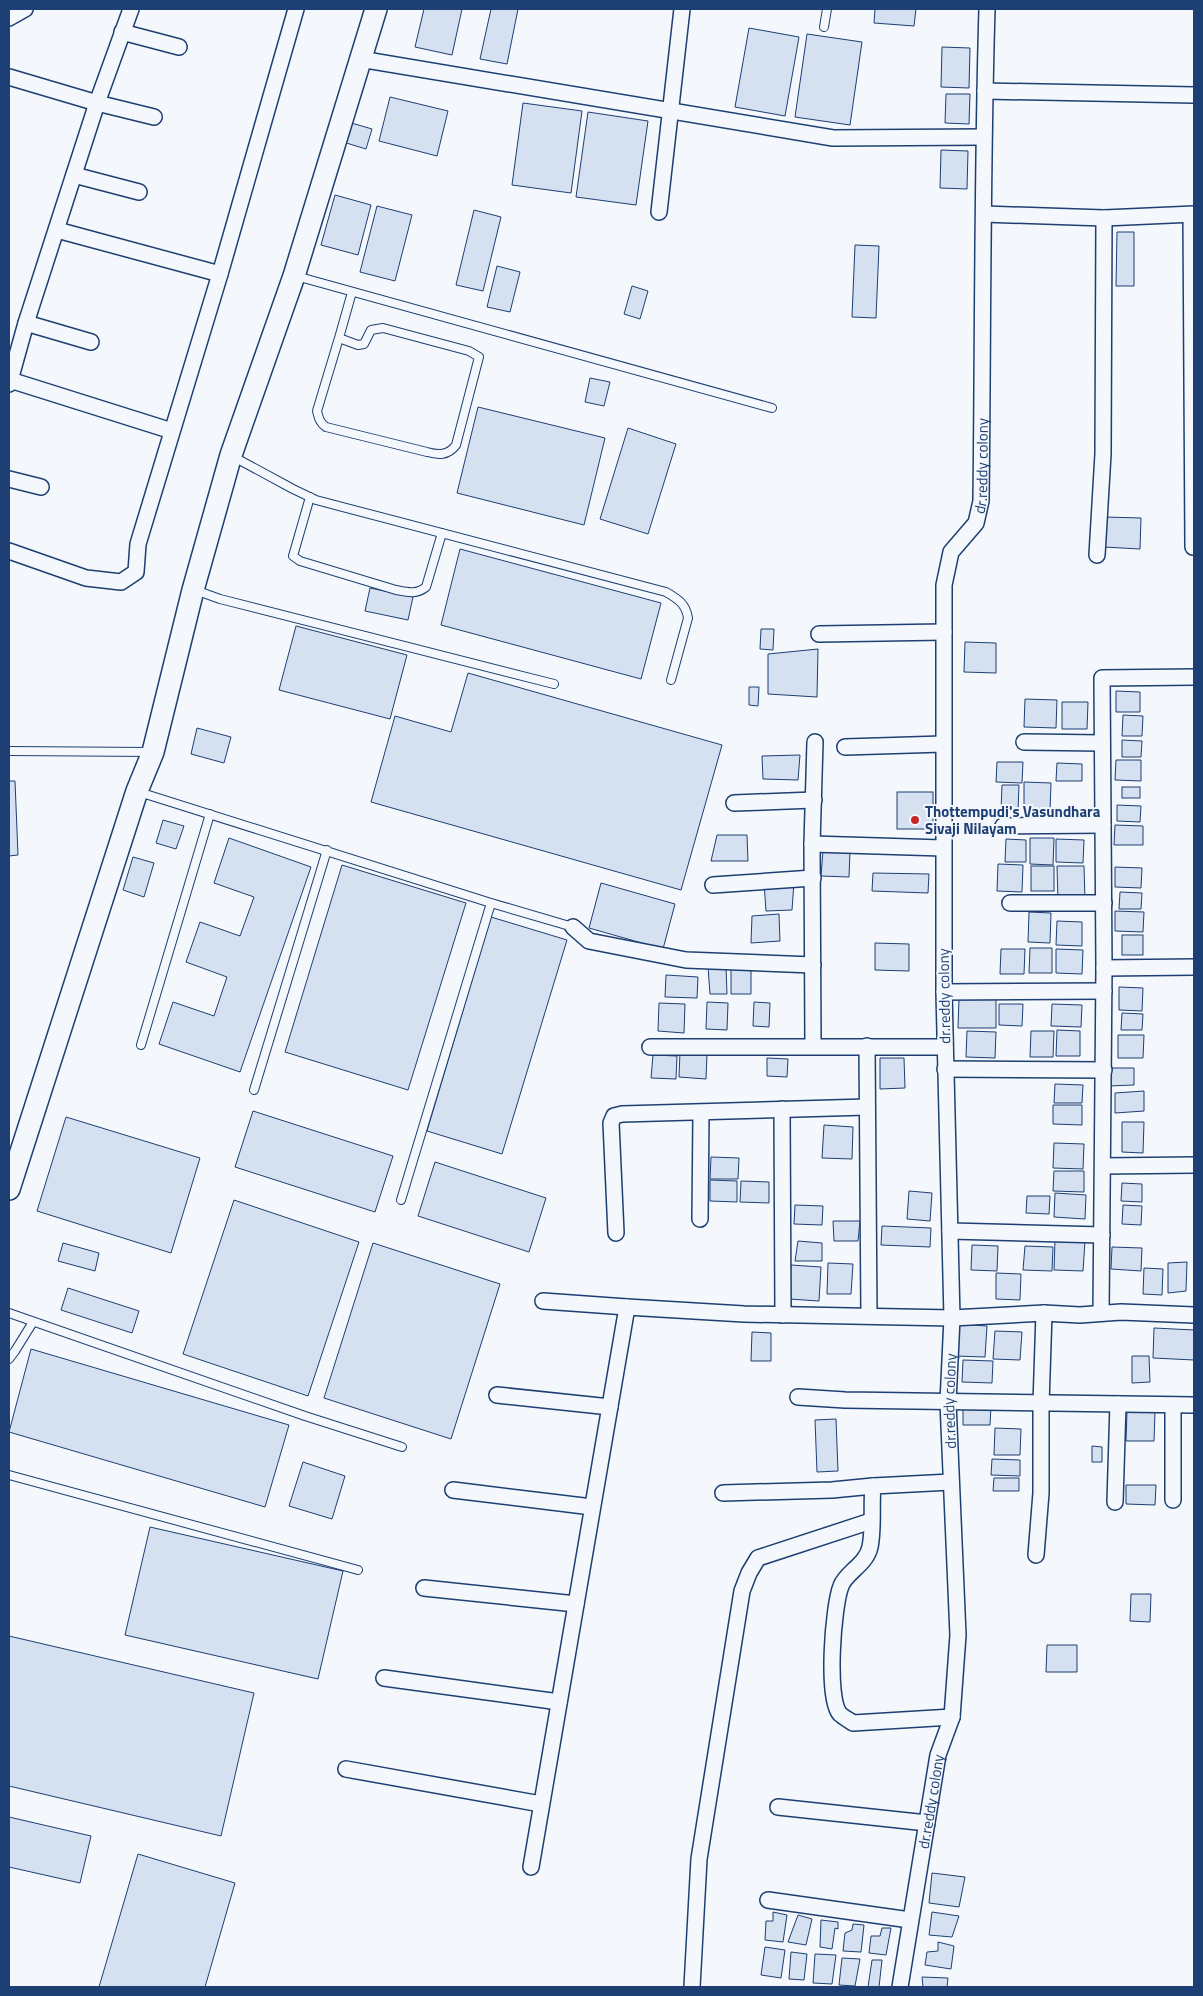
<svg xmlns="http://www.w3.org/2000/svg" width="1203" height="1996" viewBox="0 0 1203 1996" font-family="'Titillium Web',sans-serif">
<style>
.building{fill:#d5e0f0;stroke:#1d3f73}
.lines{fill:none;stroke-linecap:round;stroke-linejoin:round}
.lane-casing{stroke:#1d3f73;stroke-width:10}
.street-casing{stroke:#1d3f73;stroke-width:18}
.secondary-casing{stroke:#1d3f73;stroke-width:24}
.lane{stroke:#f4f7fb;stroke-width:8}
.street{stroke:#f4f7fb;stroke-width:15}
.secondary{stroke:#f4f7fb;stroke-width:21}
.poi-dot{fill:#c62828;stroke:#f4f7fb;stroke-width:2}
.labels{text-anchor:middle;dominant-baseline:central;stroke-width:4;stroke-linejoin:round;paint-order:stroke}
.street-label{font-size:15px;fill:#1d3f73;stroke:#f4f7fb}
.poi-label{font-size:15px;font-weight:bold;fill:#1d3f73;stroke:#f4f7fb;text-anchor:start}
</style>
<rect width="100%" height="100%" fill="#f4f7fb"/>
<!-- building -->
<g class="building">
<polygon points="424,9 462,9 452,55 415,47"/>
<polygon points="491,9 518,9 507,64 480,59"/>
<polygon points="875,9 916,9 914,26 874,23"/>
<polygon points="749,28 799,37 785,116 735,107"/>
<polygon points="807,34 862,42 850,125 795,117"/>
<polygon points="942,47 970,48 969,88 941,87"/>
<polygon points="946,94 970,94 969,124 945,123"/>
<polygon points="390,97 448,111 437,156 379,141"/>
<polygon points="523,103 582,111 571,193 512,185"/>
<polygon points="588,112 648,121 636,205 576,197"/>
<polygon points="348,122 372,129 366,149 343,142"/>
<polygon points="941,150 968,151 967,189 940,188"/>
<polygon points="335,195 371,205 358,255 321,245"/>
<polygon points="377,206 412,215 395,281 360,272"/>
<polygon points="474,210 501,217 483,291 456,285"/>
<polygon points="1117,232 1134,232 1134,286 1116,286"/>
<polygon points="855,245 879,246 876,318 852,317"/>
<polygon points="497,266 520,272 510,312 487,307"/>
<polygon points="632,286 648,291 640,319 624,314"/>
<polygon points="590,378 610,382 604,406 585,402"/>
<polygon points="478,407 605,438 584,525 457,493"/>
<polygon points="628,428 676,444 648,534 600,519"/>
<polygon points="1105,517 1141,518 1140,549 1104,547"/>
<polygon points="460,549 661,603 641,679 441,625"/>
<polygon points="370,588 413,597 408,620 365,611"/>
<polygon points="296,626 407,655 390,719 279,690"/>
<polygon points="761,629 774,629 773,650 760,649"/>
<polygon points="965,642 996,643 996,673 964,672"/>
<polygon points="818,649 817,697 768,694 768,654"/>
<polygon points="468,673 722,745 681,890 371,802 395,716 451,732"/>
<polygon points="749,687 759,687 758,706 749,705"/>
<polygon points="1116,691 1140,692 1140,712 1116,712"/>
<polygon points="1025,699 1057,700 1056,728 1024,727"/>
<polygon points="1062,702 1088,702 1087,729 1062,729"/>
<polygon points="1123,715 1143,716 1142,736 1122,736"/>
<polygon points="197,728 231,737 224,763 191,754"/>
<polygon points="1122,740 1142,741 1141,757 1122,757"/>
<polygon points="800,755 798,780 763,779 762,756"/>
<polygon points="1116,760 1141,760 1141,781 1115,780"/>
<polygon points="997,762 1023,762 1022,783 996,782"/>
<polygon points="1057,763 1082,764 1082,781 1056,781"/>
<polygon points="9,781 15,781 18,855 9,856"/>
<polygon points="1024,782 1051,783 1050,811 1024,810"/>
<polygon points="1002,785 1019,785 1018,811 1001,811"/>
<rect x="1122" y="787" width="18" height="11"/>
<rect x="897" y="792" width="36" height="37"/>
<polygon points="1117,805 1141,806 1140,822 1117,821"/>
<polygon points="163,820 184,826 176,849 156,843"/>
<polygon points="1115,825 1143,826 1143,845 1114,845"/>
<polygon points="717,835 747,835 748,861 711,861"/>
<polygon points="229,838 311,867 240,1072 159,1044 173,1002 214,1016 227,977 186,962 200,922 240,936 254,897 214,883"/>
<polygon points="1030,838 1054,838 1053,865 1030,864"/>
<polygon points="1006,839 1026,840 1026,862 1005,862"/>
<polygon points="1056,839 1084,840 1083,863 1056,862"/>
<polygon points="823,850 850,851 849,877 821,876"/>
<polygon points="133,857 154,863 144,897 123,890"/>
<polygon points="998,864 1023,865 1022,892 997,891"/>
<polygon points="342,865 466,903 408,1090 285,1052"/>
<rect x="1031" y="866" width="23" height="25"/>
<polygon points="1057,866 1084,866 1085,901 1058,901"/>
<polygon points="1115,867 1142,868 1141,888 1115,887"/>
<polygon points="873,873 929,874 928,893 872,891"/>
<polygon points="794,882 792,910 766,911 764,883"/>
<polygon points="601,883 675,904 663,949 589,928"/>
<polygon points="1120,892 1142,893 1141,909 1119,909"/>
<polygon points="1115,911 1144,912 1143,932 1115,931"/>
<polygon points="1029,912 1051,913 1050,943 1028,942"/>
<polygon points="779,914 780,941 751,943 752,916"/>
<polygon points="491,917 567,940 502,1154 427,1131"/>
<polygon points="1057,921 1082,922 1082,946 1056,945"/>
<rect x="1122" y="935" width="21" height="20"/>
<polygon points="875,943 909,944 909,971 875,970"/>
<polygon points="1030,948 1052,948 1052,973 1029,973"/>
<polygon points="1001,949 1025,949 1024,974 1000,974"/>
<polygon points="1056,949 1083,950 1082,974 1056,973"/>
<polygon points="708,967 726,967 727,994 710,994"/>
<polygon points="751,967 751,994 731,994 731,968"/>
<polygon points="666,975 698,977 697,998 665,997"/>
<polygon points="1119,987 1143,988 1142,1011 1119,1010"/>
<polygon points="959,998 996,999 996,1028 958,1028"/>
<polygon points="707,1002 728,1003 727,1030 706,1029"/>
<polygon points="754,1002 770,1003 769,1027 753,1026"/>
<polygon points="659,1003 685,1004 684,1033 658,1031"/>
<polygon points="999,1004 1023,1004 1022,1026 999,1025"/>
<polygon points="1052,1004 1082,1005 1081,1027 1051,1026"/>
<polygon points="1122,1013 1143,1014 1142,1030 1121,1030"/>
<polygon points="1057,1030 1080,1031 1080,1056 1056,1056"/>
<polygon points="967,1031 996,1032 995,1058 966,1057"/>
<polygon points="1031,1031 1054,1031 1053,1057 1030,1057"/>
<polygon points="1118,1035 1144,1035 1143,1058 1118,1058"/>
<polygon points="680,1052 707,1054 706,1079 679,1077"/>
<polygon points="653,1055 677,1056 676,1079 651,1078"/>
<polygon points="767,1058 788,1059 787,1077 767,1076"/>
<polygon points="880,1058 904,1058 905,1088 880,1089"/>
<polygon points="1109,1068 1134,1068 1134,1085 1108,1086"/>
<polygon points="1055,1084 1083,1085 1082,1103 1054,1103"/>
<polygon points="1144,1091 1144,1111 1115,1113 1115,1093"/>
<polygon points="1053,1105 1082,1105 1082,1125 1053,1124"/>
<polygon points="253,1111 393,1156 375,1212 235,1167"/>
<polygon points="66,1117 200,1158 171,1253 37,1211"/>
<polygon points="1122,1122 1144,1122 1143,1153 1122,1152"/>
<polygon points="824,1125 853,1127 852,1159 822,1158"/>
<polygon points="1054,1143 1084,1144 1083,1169 1053,1168"/>
<polygon points="711,1157 739,1158 738,1179 710,1179"/>
<polygon points="435,1162 546,1198 529,1252 418,1216"/>
<polygon points="1054,1171 1084,1171 1084,1192 1053,1191"/>
<polygon points="710,1180 737,1181 737,1202 710,1201"/>
<polygon points="741,1181 769,1182 769,1203 740,1202"/>
<polygon points="1122,1183 1142,1184 1142,1202 1121,1201"/>
<polygon points="909,1191 932,1193 930,1221 907,1219"/>
<polygon points="1055,1193 1086,1195 1085,1219 1054,1217"/>
<polygon points="1027,1196 1050,1196 1049,1214 1026,1213"/>
<polygon points="234,1200 359,1242 308,1396 183,1354"/>
<polygon points="795,1205 823,1206 822,1225 794,1224"/>
<polygon points="1123,1205 1142,1206 1141,1225 1122,1224"/>
<polygon points="833,1221 860,1221 858,1241 834,1241"/>
<polygon points="882,1226 931,1228 930,1247 881,1245"/>
<polygon points="1055,1240 1085,1241 1083,1271 1054,1270"/>
<polygon points="798,1241 822,1243 822,1261 795,1261"/>
<polygon points="63,1243 99,1253 95,1271 58,1261"/>
<polygon points="373,1243 500,1284 451,1439 324,1398"/>
<polygon points="972,1245 998,1246 997,1271 971,1270"/>
<polygon points="1025,1246 1053,1247 1052,1271 1023,1270"/>
<polygon points="1112,1247 1142,1248 1141,1271 1111,1269"/>
<polygon points="1187,1262 1186,1291 1168,1293 1168,1263"/>
<polygon points="828,1263 853,1264 851,1294 827,1294"/>
<polygon points="791,1265 821,1267 819,1301 789,1299"/>
<polygon points="1144,1268 1163,1269 1162,1295 1143,1294"/>
<polygon points="996,1273 1021,1274 1020,1300 996,1299"/>
<polygon points="68,1288 139,1311 132,1333 61,1310"/>
<polygon points="957,1324 987,1326 985,1357 955,1356"/>
<polygon points="1154,1328 1194,1330 1194,1360 1153,1358"/>
<polygon points="995,1331 1022,1332 1020,1360 993,1359"/>
<polygon points="752,1332 771,1333 771,1361 751,1361"/>
<polygon points="31,1349 289,1425 265,1507 9,1432"/>
<polygon points="1132,1356 1149,1356 1150,1382 1132,1383"/>
<polygon points="963,1360 993,1361 992,1383 962,1382"/>
<polygon points="963,1405 991,1406 990,1425 963,1425"/>
<polygon points="1127,1411 1155,1412 1154,1441 1126,1441"/>
<polygon points="836,1419 838,1471 817,1472 815,1420"/>
<polygon points="995,1428 1021,1429 1020,1455 994,1455"/>
<polygon points="1092,1446 1102,1447 1102,1462 1092,1462"/>
<polygon points="992,1459 1020,1460 1020,1476 991,1475"/>
<polygon points="303,1462 345,1476 332,1519 289,1506"/>
<polygon points="994,1478 1019,1478 1019,1491 993,1491"/>
<polygon points="1126,1485 1156,1485 1155,1505 1126,1504"/>
<polygon points="150,1527 343,1571 318,1679 125,1635"/>
<polygon points="1131,1594 1151,1594 1150,1622 1130,1621"/>
<polygon points="9,1636 254,1693 221,1836 9,1786"/>
<polygon points="1047,1645 1077,1645 1077,1672 1046,1672"/>
<polygon points="9,1817 91,1836 80,1883 9,1867"/>
<polygon points="138,1854 235,1883 205,1987 99,1987"/>
<polygon points="932,1873 965,1877 959,1907 929,1903"/>
<polygon points="773,1912 787,1915 783,1942 765,1940 766,1921 773,1921"/>
<polygon points="932,1912 959,1916 952,1937 929,1935"/>
<polygon points="798,1915 812,1919 806,1945 788,1942"/>
<polygon points="821,1920 838,1922 838,1929 835,1928 832,1949 820,1947"/>
<polygon points="853,1924 864,1925 861,1952 843,1951 845,1933 852,1930"/>
<polygon points="882,1928 891,1928 886,1955 869,1953 871,1936 880,1936"/>
<polygon points="938,1942 954,1946 951,1969 925,1965 927,1952 938,1951"/>
<polygon points="765,1947 785,1950 781,1978 761,1975"/>
<polygon points="791,1952 807,1954 804,1980 789,1979"/>
<polygon points="815,1954 836,1955 832,1984 813,1983"/>
<polygon points="842,1958 860,1959 855,1986 839,1985"/>
<polygon points="872,1960 882,1960 879,1987 868,1987"/>
<polygon points="922,1977 948,1978 947,1987 923,1987"/>
</g>
<g class="lines">
<!-- lane casing -->
<g class="lane-casing">
<g id="lane">
<polyline points="824,27 827,9"/>
<polyline points="296,276 772,408"/>
<path d="M 339,338 L 317,411 C 319,419 320,423 326,427 L 427,452 C 438,455 448,456 456,445 L 479,357 L 469,351 L 383,328 L 371,330 L 364,344 L 358,345 L 339,338 L 352,292"/>
<path d="M 232,456 L 293,489 L 316,500 L 666,592 C 678,599 686,604 688,618 L 671,680"/>
<path d="M 310,497 L 293,556 L 300,561 L 396,590 C 407,592 416,595 426,587 L 442,533"/>
<polyline points="195,590 220,599 554,684"/>
<polyline points="9,751 151,752"/>
<polyline points="139,792 491,903 573,927"/>
<polyline points="141,1045 210,814"/>
<polyline points="254,1090 327,850"/>
<polyline points="401,1200 491,903"/>
<polyline points="9,1313 305,1416 402,1447"/>
<polyline points="9,1359 15,1351 33,1322"/>
<polyline points="9,1475 358,1570"/>
</g>
</g>
<!-- street casing -->
<g class="street-casing">
<g id="street">
<polyline points="9,18 25,9"/>
<polyline points="122,32 179,47"/>
<polyline points="360,59 833,138 983,137"/>
<polyline points="9,77 97,103 154,117"/>
<polyline points="985,91 1194,95"/>
<polyline points="74,175 139,192"/>
<polyline points="659,212 682,9"/>
<polyline points="984,214 1104,218 1194,214"/>
<polyline points="1191,215 1193,547"/>
<polyline points="57,230 220,274"/>
<polyline points="26,323 91,342"/>
<polyline points="10,380 172,431"/>
<polyline points="9,384 26,323 97,103 131,9"/>
<polyline points="9,479 41,487"/>
<polyline points="9,551 86,578 121,582 136,572 138,544 220,274 296,9"/>
<polyline points="1097,555 1103,454 1104,218"/>
<polyline points="819,634 944,632"/>
<polyline points="1024,742 1102,743"/>
<polyline points="845,747 943,744"/>
<polyline points="734,803 814,800"/>
<polyline points="1003,826 1103,825"/>
<polyline points="812,844 943,848"/>
<polyline points="713,885 813,878"/>
<polyline points="1010,903 1104,903"/>
<polyline points="573,927 589,941 686,960 813,965"/>
<polyline points="1104,968 1194,967"/>
<polyline points="944,992 1104,991"/>
<polyline points="813,1046 812,844 815,742"/>
<polyline points="867,1046 869,1316"/>
<polyline points="650,1047 945,1047"/>
<polyline points="945,1069 1104,1070"/>
<polyline points="782,1109 783,1315"/>
<polyline points="1103,1166 1194,1165"/>
<polyline points="700,1219 701,1113"/>
<polyline points="950,1231 1102,1235"/>
<polyline points="616,1233 611,1123 614,1116 622,1114 867,1107"/>
<polyline points="543,1301 627,1307"/>
<polyline points="1101,1313 1104,968 1102,678 1194,677"/>
<polyline points="497,1395 610,1407"/>
<polyline points="798,1397 845,1400 1194,1405"/>
<polyline points="1173,1405 1173,1500"/>
<path d="M 951,1482 L 873,1486 C 871,1505 874,1527 870,1547 C 866,1565 846,1572 841,1586 C 833,1606 826,1699 840,1714 C 843,1717 849,1720 853,1723 L 952,1717"/>
<polyline points="453,1490 592,1507"/>
<polyline points="723,1493 832,1490 873,1486"/>
<polyline points="1115,1502 1118,1404"/>
<polyline points="1036,1555 1041,1493 1041,1404 1044,1313"/>
<polyline points="424,1588 576,1604"/>
<polyline points="384,1678 559,1702"/>
<polyline points="346,1769 541,1804"/>
<polyline points="778,1807 927,1823"/>
<polyline points="531,1867 627,1307 744,1314 952,1318 1044,1313 1080,1315 1121,1312 1194,1315"/>
<polyline points="768,1900 910,1920"/>
<polyline points="692,1987 699,1859 742,1591 749,1573 758,1558 871,1521"/>
<path id="s1" d="M 900,1987 L 938,1755 L 952,1717 L 958,1635 L 948,1402 L 952,1318 L 944,992 L 944,585 L 951,552 L 976,523 L 981,501 C 983,337 982,173 987,9"/>
</g>
</g>
<!-- secondary casing -->
<g class="secondary-casing">
<polyline id="secondary" points="9,1189 137,791 153,752 193,590 231,455 294,276 376,9"/>
</g>
<!-- lane -->
<use href="#lane" class="lane"/>
<!-- street -->
<use href="#street" class="street"/>
<!-- secondary -->
<use href="#secondary" class="secondary"/>
</g>
<!-- markers -->
<circle class="poi-dot" cx="915" cy="820" r="5"/>
<g class="labels">
<!-- street labels -->
<g class="street-label">
<text stroke="none"><textPath href="#s1" startOffset="1538">dr.reddy colony</textPath></text>
<text transform="translate(944 996) rotate(-91)">dr.reddy colony</text>
<text stroke="none"><textPath href="#s1" startOffset="592">dr.reddy colony</textPath></text>
<text stroke="none"><textPath href="#s1" startOffset="188">dr.reddy colony</textPath></text>
</g>
<!-- poi labels -->
<g class="poi-label">
<text x="925" y="811">Thottempudi's Vasundhara<tspan x="925" dy="17">Sivaji Nilayam</tspan></text>
</g>
</g>
<!-- border -->
<rect width="1203" height="1996" fill="none" stroke="#1d3f73" stroke-width="20"/>
</svg>
